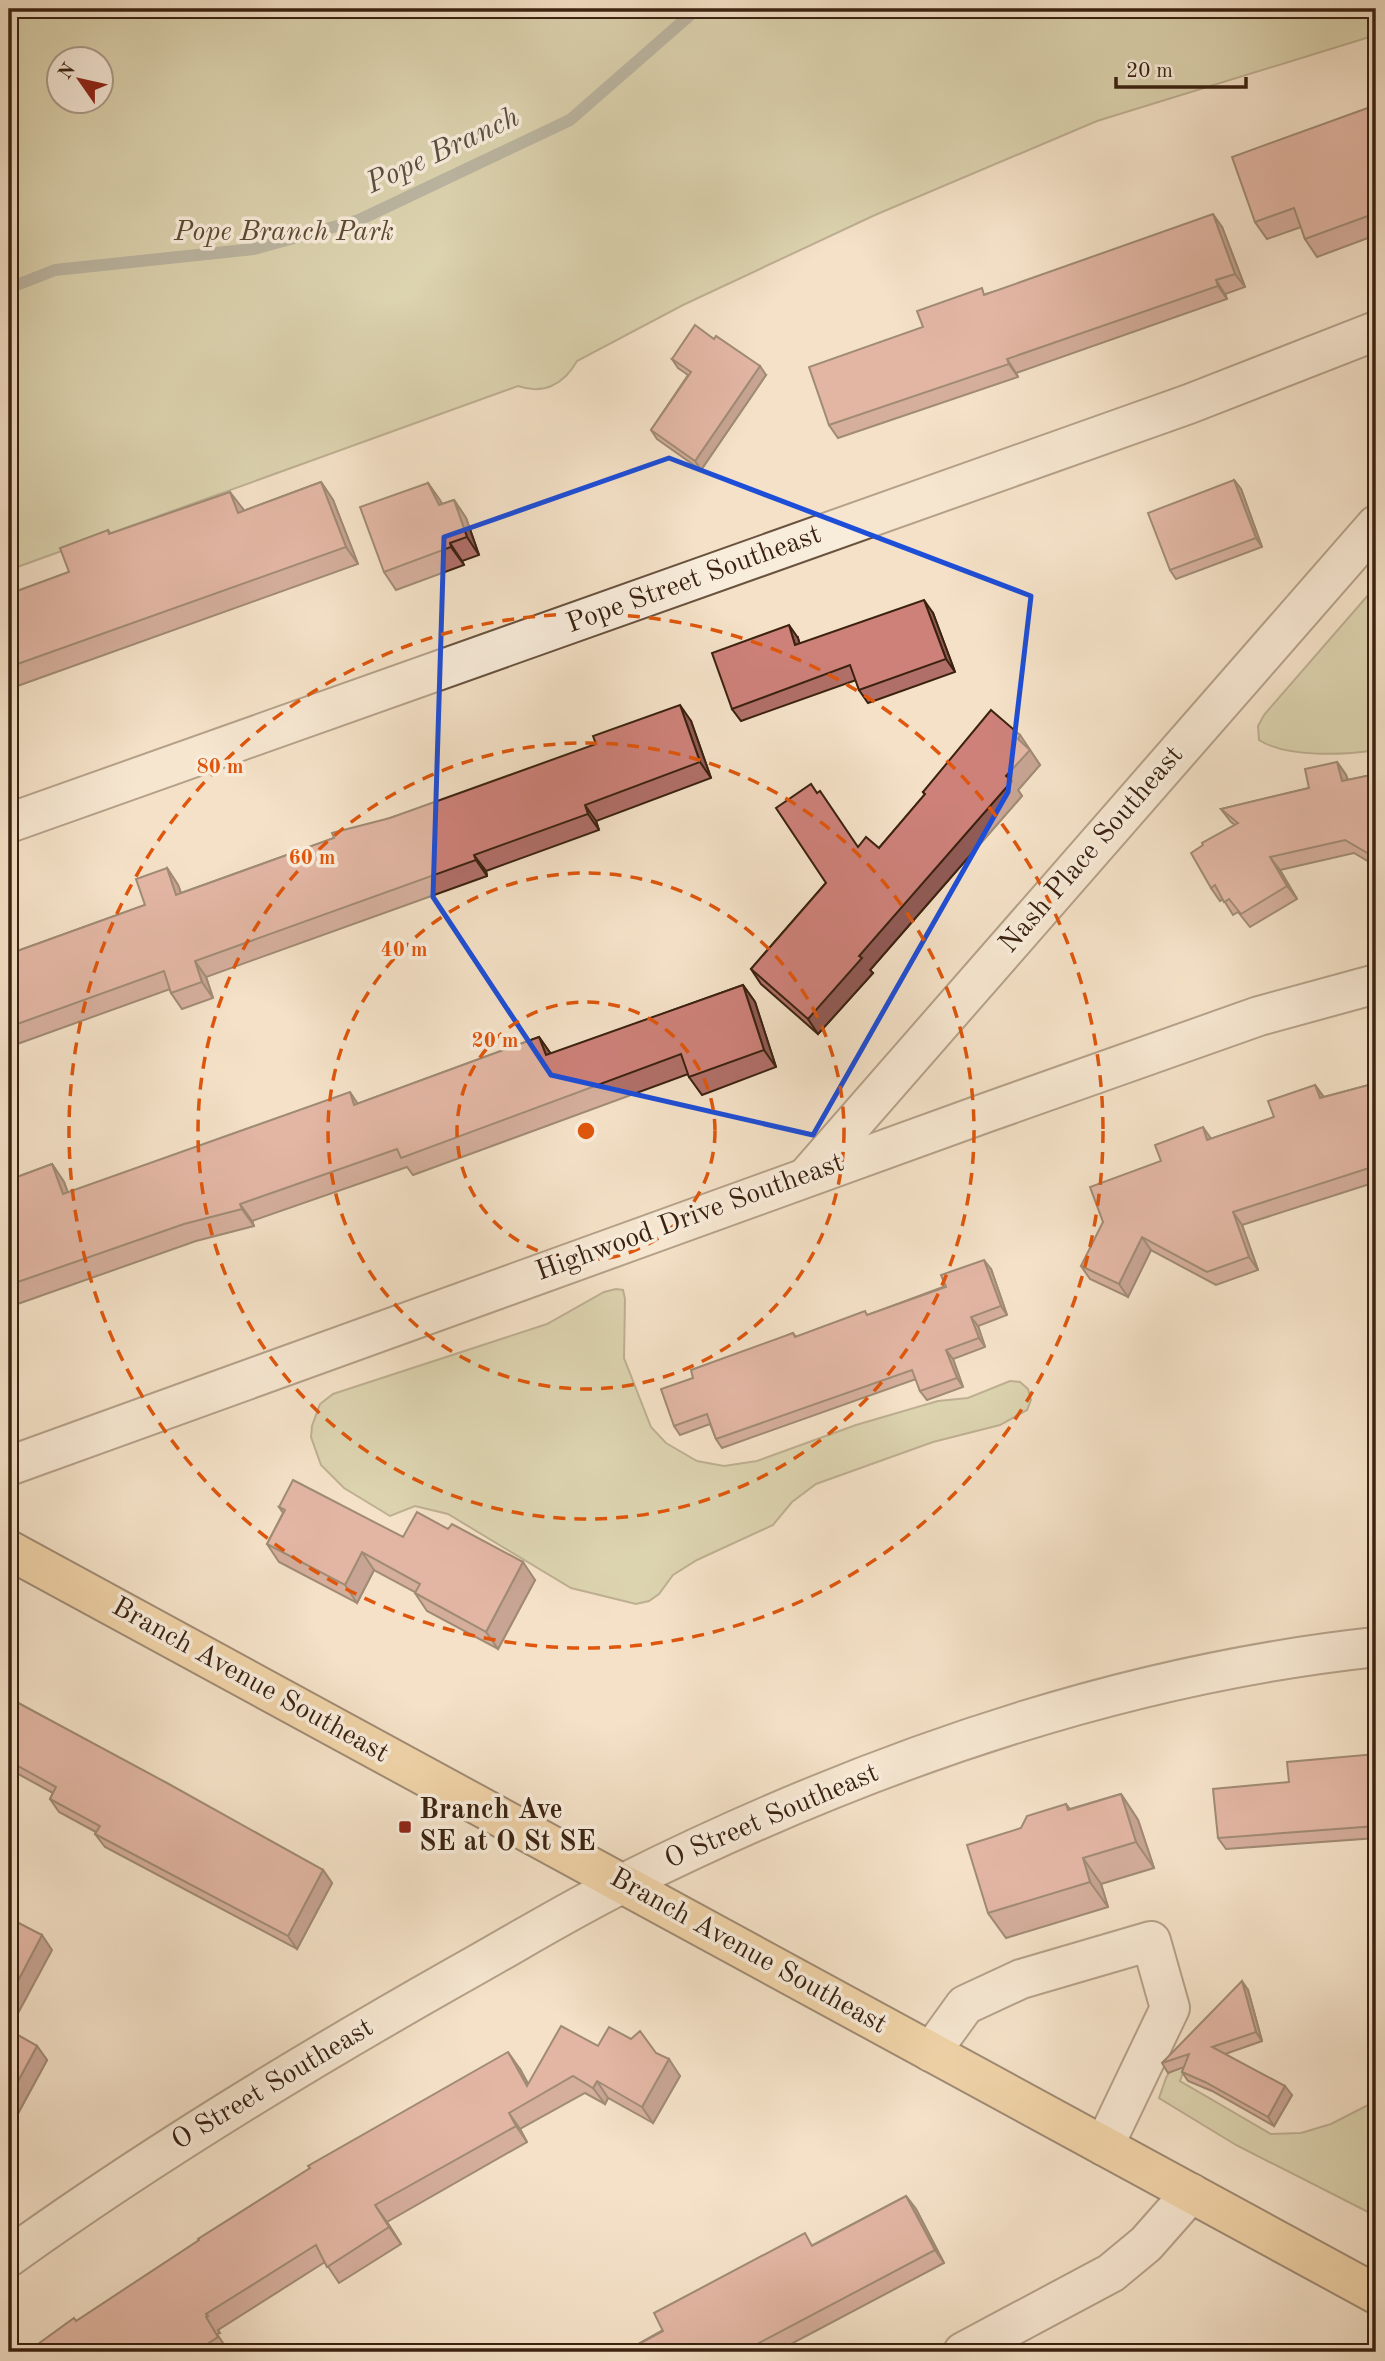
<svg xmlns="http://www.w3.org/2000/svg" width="1385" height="2361" viewBox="0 0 1385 2361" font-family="'Old Standard TT',serif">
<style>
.green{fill:#bfc293;stroke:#7d7252;stroke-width:2;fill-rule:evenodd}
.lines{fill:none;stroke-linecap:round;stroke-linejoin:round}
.stream{stroke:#757f74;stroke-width:12}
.minor-casing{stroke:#69523e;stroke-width:42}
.major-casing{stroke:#3b2210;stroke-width:42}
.minor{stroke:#f8ecdb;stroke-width:38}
.major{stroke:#eac084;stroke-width:38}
.wall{fill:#b06f68;stroke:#3b2210;stroke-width:2}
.shaded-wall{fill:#905a55;stroke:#3b2210;stroke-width:2}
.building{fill:#cd8179;stroke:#3b2210;stroke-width:2}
.marked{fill:none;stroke:#1d4ed8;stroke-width:5;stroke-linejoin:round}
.ring{fill:none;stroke:#df560c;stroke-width:3.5;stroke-dasharray:12 9}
.poi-dot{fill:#8f2418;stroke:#f8ecdb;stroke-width:2.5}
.labels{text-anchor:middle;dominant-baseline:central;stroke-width:7;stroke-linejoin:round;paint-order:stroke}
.park-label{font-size:28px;font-style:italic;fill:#5c4a31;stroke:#f8ecdb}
.street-label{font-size:28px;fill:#3b2210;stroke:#f8ecdb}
.poi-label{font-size:28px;font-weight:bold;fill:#3b2210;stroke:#f8ecdb;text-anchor:start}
.water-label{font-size:30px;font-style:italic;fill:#585042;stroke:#f8ecdb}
.centre{fill:#df560c;stroke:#f8ecdb;stroke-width:3.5}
.ring-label{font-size:21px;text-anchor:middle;font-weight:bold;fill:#df560c;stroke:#f8ecdb;stroke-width:7;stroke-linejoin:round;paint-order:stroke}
</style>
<rect width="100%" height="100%" fill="#f4e1c7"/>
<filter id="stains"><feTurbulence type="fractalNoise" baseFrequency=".00286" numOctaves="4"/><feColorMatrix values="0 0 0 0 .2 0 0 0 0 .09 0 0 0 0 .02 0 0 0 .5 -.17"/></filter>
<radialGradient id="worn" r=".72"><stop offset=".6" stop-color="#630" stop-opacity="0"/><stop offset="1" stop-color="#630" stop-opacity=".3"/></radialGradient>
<!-- green -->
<g class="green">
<path d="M 9,9 L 1376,9 L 1376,35 L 1097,121 L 875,215 L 683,305 L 577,361 C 564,384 544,395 518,386 L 9,570 ZM 60,60 L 102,60 L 102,102 L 60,102 Z"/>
<path d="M 1376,586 L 1376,750 C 1344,755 1287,758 1259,740 L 1258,726 L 1264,715 Z"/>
<polygon points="616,1289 623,1290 625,1299 624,1358 651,1427 666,1443 697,1461 724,1466 757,1461 856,1425 938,1401 968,1398 1010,1381 1020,1382 1028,1389 1031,1400 1027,1410 1000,1425 933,1442 816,1484 792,1502 773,1525 697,1560 673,1575 659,1594 649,1601 636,1604 571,1588 448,1514 415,1506 390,1516 344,1488 321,1465 311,1437 312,1426 320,1404 333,1394 547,1324 604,1292"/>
<polygon points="1192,2033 1195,2041 1180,2081 1271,2134 1301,2133 1331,2124 1376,2101 1376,2216 1236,2145 1159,2098 1166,2078"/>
</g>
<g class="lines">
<!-- stream -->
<polyline class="stream" points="9,288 55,270 254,249 359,220 570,120 697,9"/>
<!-- minor casing -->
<g class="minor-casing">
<g id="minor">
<polyline points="9,823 1189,404 1376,331"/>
<polyline points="809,1174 1376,525"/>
<polyline points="9,1466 988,1112 1259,1016 1376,984"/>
<polyline points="931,2052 965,2005 1021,1979 1151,1941 1170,2008 1104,2146"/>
<path d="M 9,2257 C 151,2155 301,2064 453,1978 C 511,1946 567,1911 626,1882 C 861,1765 1114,1675 1376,1647"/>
<polyline points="963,2352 1111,2273 1146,2244 1191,2193"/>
</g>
</g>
<!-- major casing -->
<g class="major-casing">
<polyline id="major" points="9,1550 1376,2294"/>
</g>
<!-- minor -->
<use href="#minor" class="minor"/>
<!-- major -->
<use href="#major" class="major"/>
</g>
<!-- wall -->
<g class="wall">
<polygon points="1376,105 1376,235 1317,257 1305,239 1301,227 1267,239 1255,222"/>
<polygon points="1222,227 1245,287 1225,294 1227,299 1016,373 1018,377 838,438 829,425 923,327 986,294"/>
<polygon points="672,359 766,375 701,470 657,439 651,430 688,375 678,368"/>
<polygon points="1234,480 1241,489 1262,547 1176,579 1170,570"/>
<polygon points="321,482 333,500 358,564 9,689 9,594 69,572 108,530 111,534 243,509 243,511"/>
<polygon points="428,483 442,504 454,500 466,518 479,555 462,561 464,565 396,590 384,572"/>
<polygon points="933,613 955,672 868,703 859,690 856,680 741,721 732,709 798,638 799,644"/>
<polygon points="691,721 711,778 596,821 599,830 486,871 487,876 206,977 213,998 182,1009 171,993 170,989 9,1047 9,954 145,905 167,868 178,885 181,893 390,818"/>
<polygon points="1020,735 1040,765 1018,790 1022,796 870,970 873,973 818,1034 761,984 751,969 858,846 879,848 925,795 923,792"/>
<polygon points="1337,762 1346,775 1348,780 1376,774 1376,866 1354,853 1280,870 1297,899 1250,927 1238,912 1233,915 1223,899 1220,901 1211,888 1203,845 1235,825 1231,822 1221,809 1309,788"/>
<polygon points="743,985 755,1002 776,1067 702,1095 689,1077 688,1074 413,1175 407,1167 252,1221 254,1226 196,1241 9,1307 9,1180 52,1164 64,1182 68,1193 357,1104 539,1037 551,1054"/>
<polygon points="1376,1083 1376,1182 1242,1225 1258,1270 1216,1285 1151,1250 1128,1297 1090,1279 1081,1266 1161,1161 1211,1139 1274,1117 1315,1085 1324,1097"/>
<polygon points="991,1269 1007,1315 978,1326 985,1347 953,1359 963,1387 927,1400 920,1391 916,1379 722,1448 716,1439 710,1424 680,1435 674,1426 693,1378 793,1333 796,1337 868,1315"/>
<polygon points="279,1507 403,1537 535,1580 498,1649 427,1611 415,1593 415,1592 374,1570 357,1603 279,1562 267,1544 283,1513"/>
<polygon points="9,1698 323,1870 332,1883 297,1949 105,1847 95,1834 96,1832 59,1812 50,1799 53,1793 9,1769"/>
<polygon points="1376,1754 1376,1838 1226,1849 1218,1838 1289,1782"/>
<polygon points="1121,1794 1138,1820 1154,1868 1101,1884 1108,1907 1006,1938 988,1913 1021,1828 1066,1804 1070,1809"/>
<polygon points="1248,1990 1262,2041 1225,2054 1292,2095 1274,2126 1212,2091 1188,2081 1182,2072 1184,2067 1168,2073 1162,2063"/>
<polygon points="9,2030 37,2046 47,2060 15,2119 9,2116"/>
<polygon points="598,2046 656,2053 680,2076 653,2123 608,2098 605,2104 585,2093 520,2129 527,2142 387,2222 401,2244 339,2283 325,2262 218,2330 220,2333 217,2334 229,2352 27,2352 76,2321 520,2069 528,2084"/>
<polygon points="906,2196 916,2209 944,2263 776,2352 624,2352 813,2245"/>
</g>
<!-- shaded-wall -->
<g class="shaded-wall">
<polygon points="1213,214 1222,227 1245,287 1235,274"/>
<polygon points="1216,280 1225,294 1227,299 1218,286"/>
<polygon points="1007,359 1016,373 1018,377 1009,364"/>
<polygon points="760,366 766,375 701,470 695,461"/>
<polygon points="1234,480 1241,489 1262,547 1256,538"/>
<polygon points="321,482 333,500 358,564 346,547"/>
<polygon points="428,483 440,500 451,523 439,505"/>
<polygon points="230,492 243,509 250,531 238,513"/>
<polygon points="454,500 466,518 479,555 467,537"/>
<polygon points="450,543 462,561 464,565 451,547"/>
<polygon points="924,600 933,613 955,672 946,659"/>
<polygon points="789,625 798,638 804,658 795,645"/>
<polygon points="680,705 691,721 711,778 700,762"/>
<polygon points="1020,735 1040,765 1018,790 1022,796 870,970 873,973 818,1034 808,1019 859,956 1006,776 1018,739"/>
<polygon points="1337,762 1346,775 1351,794 1342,781"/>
<polygon points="585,805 596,821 599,830 588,814"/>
<polygon points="474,855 486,871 487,876 476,860"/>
<polygon points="1270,857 1280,870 1297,899 1287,886"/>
<polygon points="167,868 178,885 187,911 176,895"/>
<polygon points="195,961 206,977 213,998 202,982"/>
<polygon points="743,985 755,1002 776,1067 764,1050"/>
<polygon points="539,1037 551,1054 546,1055"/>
<polygon points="1315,1085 1324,1098 1320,1098"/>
<polygon points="350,1092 362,1110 354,1105"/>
<polygon points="1203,1127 1212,1140 1207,1140"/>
<polygon points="52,1164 64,1182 75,1212 63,1194"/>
<polygon points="240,1204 252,1221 254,1226 242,1209"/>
<polygon points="1233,1212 1242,1225 1258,1270 1249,1257"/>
<polygon points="1142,1237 1151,1250 1128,1297 1119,1284"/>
<polygon points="984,1260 991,1269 1007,1315 1001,1306"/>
<polygon points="971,1317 978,1326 985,1347 979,1338"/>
<polygon points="946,1350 953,1359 963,1387 957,1378"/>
<polygon points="362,1552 374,1570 357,1603 345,1585"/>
<polygon points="523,1562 535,1580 498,1649 486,1632"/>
<polygon points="1121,1794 1138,1820 1154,1868 1136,1842"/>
<polygon points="1083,1858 1101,1884 1108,1907 1090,1882"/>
<polygon points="323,1870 332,1883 297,1949 288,1936"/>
<polygon points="42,1935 52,1950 9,2030 9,1998"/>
<polygon points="1242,1981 1248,1990 1262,2041 1256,2032"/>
<polygon points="37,2046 47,2060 15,2119 9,2110 9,2098"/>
<polygon points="508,2052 520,2069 536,2098 527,2086"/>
<polygon points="669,2059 680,2076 653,2123 642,2107"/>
<polygon points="597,2081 608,2098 605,2104 593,2088"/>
<polygon points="1285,2086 1292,2095 1274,2126 1268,2117"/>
<polygon points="509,2113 520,2129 527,2142 516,2126"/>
<polygon points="906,2196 916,2209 944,2263 935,2250"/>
<polygon points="375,2205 387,2222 401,2244 389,2227"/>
</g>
<!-- building -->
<g class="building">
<polygon points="1376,105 1376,179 1374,180 1376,186 1376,213 1305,239 1294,208 1255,222 1232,157"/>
<polygon points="1213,214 1235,274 1216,280 1218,286 1007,359 1009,364 829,425 809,367 923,327 917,311 982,288 984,295"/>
<polygon points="695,325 714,339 716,336 760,366 695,461 651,430 691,372 672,359"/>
<polygon points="1234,480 1256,538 1170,570 1148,513"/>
<polygon points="321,482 346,547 9,667 9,594 69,572 60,548 108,530 109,534 230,492 238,513"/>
<polygon points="428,483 439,505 454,500 467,537 450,543 451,547 384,572 360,507"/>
<polygon points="924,600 946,659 859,690 850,665 732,709 712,653 789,625 795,645"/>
<polygon points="680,705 700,762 585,805 588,814 474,855 476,860 195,961 202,982 171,993 164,971 9,1027 9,954 145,905 136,879 167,868 176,895 334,838 332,833 390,818 596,744 593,736"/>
<polygon points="991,710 1020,735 1018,739 1030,750 1006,776 1012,781 859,956 862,958 808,1019 751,969 826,883 776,808 811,784 817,793 820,791 858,847 866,837 879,848 925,794 923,792"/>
<polygon points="1337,762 1342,781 1376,774 1376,858 1345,840 1270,857 1287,886 1241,914 1229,899 1224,902 1215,885 1211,888 1191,853 1203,845 1202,843 1238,823 1221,809 1309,788 1305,769"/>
<polygon points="743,985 764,1050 689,1077 681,1054 401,1158 397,1149 240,1204 242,1209 184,1224 9,1285 9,1180 52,1164 63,1194 350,1092 354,1105 539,1037 546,1055"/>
<polygon points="1376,1083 1376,1170 1373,1171 1372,1167 1233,1212 1249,1257 1207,1272 1142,1237 1119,1284 1081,1266 1103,1222 1090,1187 1161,1161 1155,1145 1203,1127 1207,1140 1274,1117 1268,1101 1315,1085 1320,1098"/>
<polygon points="984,1260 1001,1306 971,1317 979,1338 946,1350 957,1378 920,1391 912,1370 716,1439 707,1414 674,1426 661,1389 693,1378 691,1370 793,1333 795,1337 865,1311 867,1315 946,1287 941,1275"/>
<polygon points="293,1480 403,1537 417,1512 448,1529 452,1524 523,1562 486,1632 415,1593 420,1584 362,1552 345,1585 267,1544 285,1510 279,1507"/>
<polygon points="9,1698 167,1783 323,1870 288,1936 95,1834 100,1826 50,1799 56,1787 9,1761"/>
<polygon points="1376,1754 1376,1826 1218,1838 1213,1789 1289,1782 1287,1762"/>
<polygon points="1121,1794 1136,1842 1083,1858 1090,1882 988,1913 967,1845 1021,1828 1027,1816 1066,1804 1068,1810"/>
<polygon points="9,1918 42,1935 9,1998"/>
<polygon points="1242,1981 1256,2032 1212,2047 1285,2086 1268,2117 1205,2082 1182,2072 1189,2054 1162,2063"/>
<polygon points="561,2026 598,2046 609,2027 631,2039 640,2031 656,2053 669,2059 642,2107 597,2081 593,2088 573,2076 509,2113 516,2126 375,2205 389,2227 327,2267 316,2245 206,2314 208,2316 206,2317 218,2337 195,2352 27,2352 74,2318 76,2321 199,2240 198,2239 310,2168 308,2166 508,2052 527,2086"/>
<polygon points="9,2030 37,2046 9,2098"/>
<polygon points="906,2196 935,2250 742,2352 624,2352 663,2331 654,2313 805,2233 812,2246"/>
</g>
<!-- marked area -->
<path d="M0 0H1385V2361H0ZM 669,458 L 1031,596 L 1008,792 L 813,1135 L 551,1075 L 433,897 L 444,537 Z" fill="#f4e1c7" fill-opacity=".55" fill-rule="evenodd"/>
<path class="marked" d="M 669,458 L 1031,596 L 1008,792 L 813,1135 L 551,1075 L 433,897 L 444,537 Z"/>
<!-- distance rings -->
<g class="ring">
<circle cx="586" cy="1131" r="129"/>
<circle cx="586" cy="1131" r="258"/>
<circle cx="586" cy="1131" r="388"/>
<circle cx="586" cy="1131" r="517"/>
</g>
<!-- markers -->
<rect class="poi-dot" x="398" y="1820" width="14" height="14" rx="3.5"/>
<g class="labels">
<!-- park labels -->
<g class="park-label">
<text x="284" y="233">Pope Branch Park</text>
</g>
<!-- street labels -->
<g class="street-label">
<text transform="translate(694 580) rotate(-20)">Pope Street Southeast</text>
<text transform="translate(1092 850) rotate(-49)">Nash Place Southeast</text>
<text transform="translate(690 1218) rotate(-20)">Highwood Drive Southeast</text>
<text transform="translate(250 1681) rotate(29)">Branch Avenue Southeast</text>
<text transform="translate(772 1817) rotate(-23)">O Street Southeast</text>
<text transform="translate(748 1952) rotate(29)">Branch Avenue Southeast</text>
<text transform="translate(273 2085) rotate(-31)">O Street Southeast</text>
</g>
<!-- poi labels -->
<g class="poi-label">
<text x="419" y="1811">Branch Ave<tspan x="419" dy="32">SE at O St SE</tspan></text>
</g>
<!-- water labels -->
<g class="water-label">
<text transform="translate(443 151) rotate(-25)">Pope Branch</text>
</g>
</g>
<circle cx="586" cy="1131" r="10" class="centre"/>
<g class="ring-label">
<text x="220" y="773">80 m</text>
<text x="312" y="864">60 m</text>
<text x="404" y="956">40 m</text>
<text x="495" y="1047">20 m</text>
</g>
<!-- margin -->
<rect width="1385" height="2361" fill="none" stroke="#f4e1c7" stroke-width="35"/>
<rect x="10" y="10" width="1364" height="2340" fill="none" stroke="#3b2210" stroke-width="3.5"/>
<rect x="18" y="18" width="1350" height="2326" fill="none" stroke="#3b2210" stroke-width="2"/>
<!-- north arrow -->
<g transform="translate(80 80) rotate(304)"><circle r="33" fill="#f8ecdb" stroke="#ac9b8a" stroke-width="2"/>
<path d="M0-5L12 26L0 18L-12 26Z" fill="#8f2418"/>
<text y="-10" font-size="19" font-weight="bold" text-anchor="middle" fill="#3b2210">N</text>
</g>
<!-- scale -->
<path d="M1116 77v10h130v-10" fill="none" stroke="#3b2210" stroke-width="3.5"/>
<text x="1126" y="77" font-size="21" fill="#3b2210" stroke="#f8ecdb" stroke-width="5" paint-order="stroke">20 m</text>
<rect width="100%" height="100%" filter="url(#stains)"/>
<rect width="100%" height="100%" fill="url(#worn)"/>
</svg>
